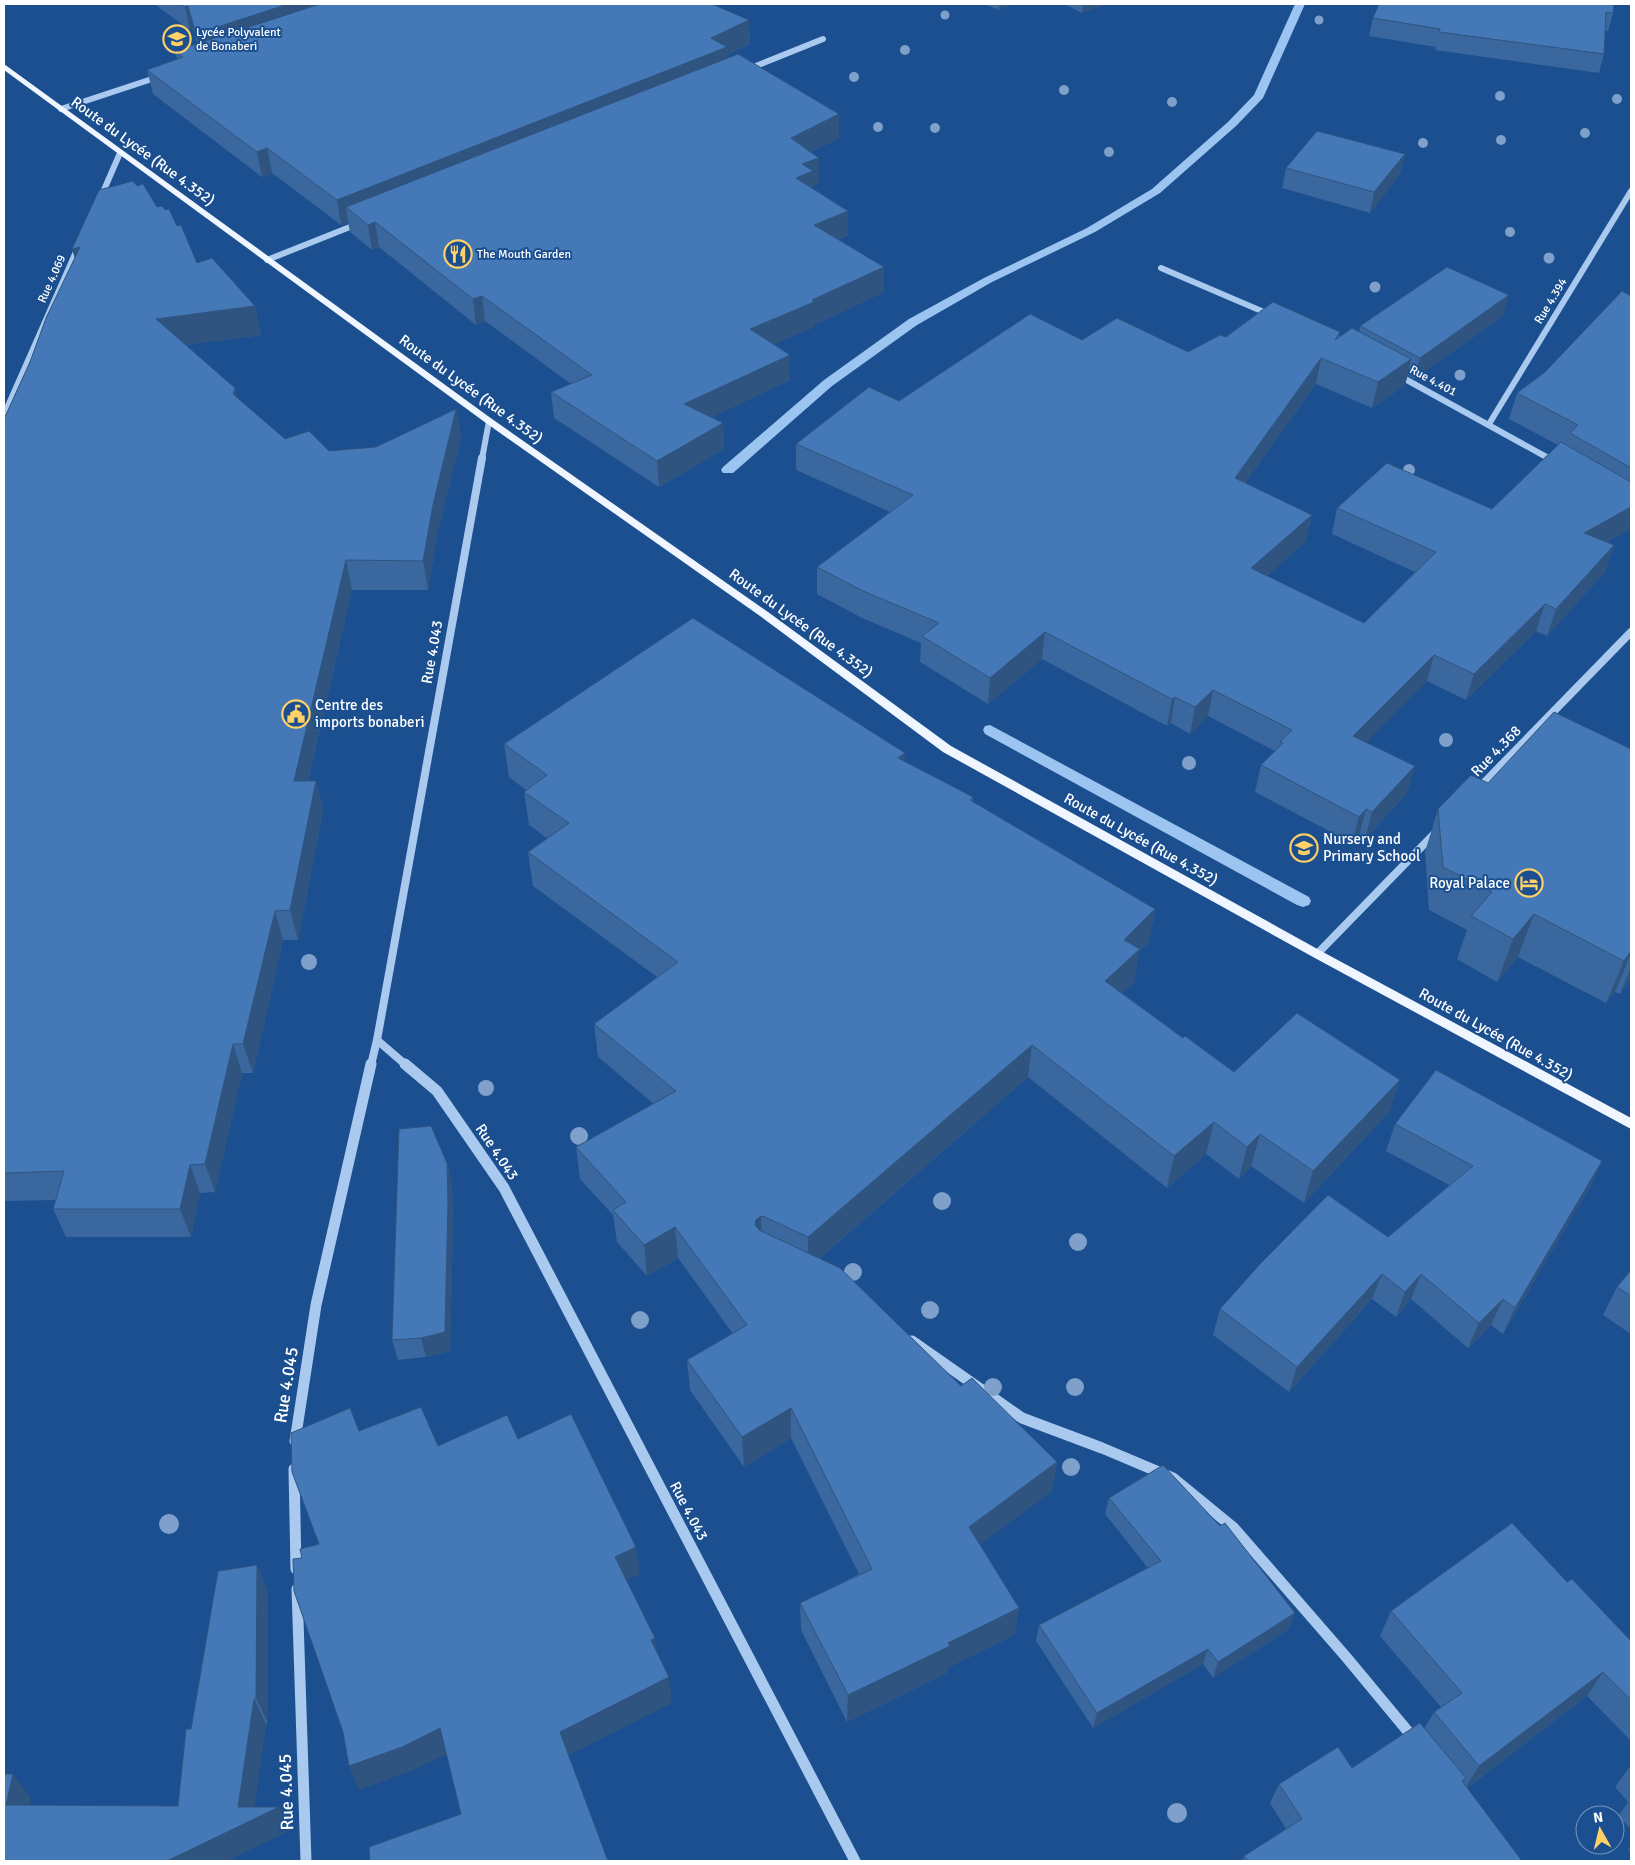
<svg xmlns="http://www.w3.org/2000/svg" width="1635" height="1865" viewBox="0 0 1635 1865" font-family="Signika,sans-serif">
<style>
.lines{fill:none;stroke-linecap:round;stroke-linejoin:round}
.stream{fill:#9cc4f0;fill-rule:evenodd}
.minor-far2{stroke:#a9c9ee;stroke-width:6}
.minor-far1{stroke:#a9c9ee;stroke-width:8}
.minor{stroke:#a9c9ee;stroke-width:11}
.major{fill:#f0f6ff;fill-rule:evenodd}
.tree{fill:#7ea0ca}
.wall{fill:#3a679d}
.shaded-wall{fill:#305480}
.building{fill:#4478b7;stroke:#305480}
.labels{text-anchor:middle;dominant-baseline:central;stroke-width:4;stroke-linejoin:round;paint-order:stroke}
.far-poi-label{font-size:12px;fill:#fff;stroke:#1b4f8f;text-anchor:start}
.far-street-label{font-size:12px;fill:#fff;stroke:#1b4f8f}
.street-label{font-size:15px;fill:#fff;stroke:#1b4f8f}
.poi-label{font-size:15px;fill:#fff;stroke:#1b4f8f;text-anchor:start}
.near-street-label{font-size:18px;fill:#fff;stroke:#1b4f8f}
</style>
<rect width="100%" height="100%" fill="#1b4f8f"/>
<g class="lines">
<!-- stream -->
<g class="stream">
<polygon points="1295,4 1305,4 1263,98 1236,126 1160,193 1095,232 992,282 917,325 832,386 733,473 723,473 721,470 723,467 824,380 909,319 984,278 1087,228 1152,189 1228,122 1254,95"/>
<polygon points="990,725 1309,897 1311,901 1309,905 1303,907 1297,905 985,734 983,730 985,726"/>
</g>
<!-- minor-far2 -->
<g class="minor-far2">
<polyline points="746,70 823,39"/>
<polyline points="61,109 161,76"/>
<polyline points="100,199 120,153"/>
<polyline points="267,260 360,223"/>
<polyline points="1161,268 1271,315"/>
<polyline points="1396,374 1550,459"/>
<polyline points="4,415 79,245"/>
<polyline points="1489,424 1631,191"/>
<polyline points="482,459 489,421"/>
</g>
<!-- minor-far1 -->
<g class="minor-far1">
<polyline points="1548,458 1555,462"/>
<polyline points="1478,789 1631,632"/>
<polyline points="1317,954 1437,831"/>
<polyline points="371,1065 377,1040"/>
<polyline points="406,1065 377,1040 482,458"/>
</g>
<!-- minor -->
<g class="minor">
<polyline points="405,1064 437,1091 504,1188 855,1861"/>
<polyline points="912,1341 1022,1418 1102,1448 1173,1478 1234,1528 1347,1658 1415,1740"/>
<polyline points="295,1441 316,1305 371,1064"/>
<polyline points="294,1469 296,1569"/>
<polyline points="297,1589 306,1861"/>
</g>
<!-- major -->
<polygon class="major" points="4,64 492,419 768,612 951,746 1321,951 1631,1118 1631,1129 1313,957 943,752 760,616 486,423 4,70"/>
</g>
<!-- trees -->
<g class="tree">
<circle cx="945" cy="15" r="4.5"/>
<circle cx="1319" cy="20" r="4.5"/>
<circle cx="905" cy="50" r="5"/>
<circle cx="854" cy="77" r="5"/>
<circle cx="1064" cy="90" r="5"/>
<circle cx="1500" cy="96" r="5"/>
<circle cx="1617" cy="99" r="5"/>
<circle cx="1172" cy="102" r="5"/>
<circle cx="878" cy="127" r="5"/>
<circle cx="935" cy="128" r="5"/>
<circle cx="1585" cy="133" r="5"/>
<circle cx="1501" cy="140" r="5"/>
<circle cx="1423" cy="143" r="5"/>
<circle cx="1109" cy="152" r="5"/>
<circle cx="1510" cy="232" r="5"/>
<circle cx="1549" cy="258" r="5.5"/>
<circle cx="1375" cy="287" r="5.5"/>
<circle cx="1460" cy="375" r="5.5"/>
<circle cx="1409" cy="470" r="6"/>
<circle cx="1446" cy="740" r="7"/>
<circle cx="1189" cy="763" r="7"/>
<circle cx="309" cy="962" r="8"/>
<circle cx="486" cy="1088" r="8"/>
<circle cx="579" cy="1136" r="9"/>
<circle cx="942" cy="1201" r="9"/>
<circle cx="1078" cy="1242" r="9"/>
<circle cx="853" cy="1272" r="9"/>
<circle cx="930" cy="1310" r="9"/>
<circle cx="640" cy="1320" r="9"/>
<circle cx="993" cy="1387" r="9"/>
<circle cx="1075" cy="1387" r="9"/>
<circle cx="1071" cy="1467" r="9"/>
<circle cx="169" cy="1524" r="10"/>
<circle cx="1177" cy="1813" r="10"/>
</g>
<!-- wall -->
<g class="wall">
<polygon points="154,4 712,4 749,20 750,44 727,55 727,58 839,138 811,152 819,183 813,185 813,189 848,235 838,240 884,292 814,325 814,327 774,344 790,355 790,380 712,417 723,423 724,449 659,487 554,418 551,392 571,384 485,321 476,325 379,247 372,250 350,232 348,222 341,225 272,173 262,177 153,94 147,70 177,59 175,51 197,43 194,30 190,30"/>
<polygon points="984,4 1012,4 999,10"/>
<polygon points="1064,4 1107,4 1082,13"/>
<polygon points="1614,4 1613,13 1608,31 1605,30 1604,54 1599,73 1435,50 1436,47 1369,36 1373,18"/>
<polygon points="1405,154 1400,174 1370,213 1282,188 1286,168"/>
<polygon points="157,207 177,226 197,263 255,306 261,335 185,345 235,388 237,398 285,439 329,451 376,447 456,409 461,438 437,535 428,590 352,590 308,781 316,781 323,810 298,940 283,940 253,1073 242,1073 215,1192 200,1193 191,1237 66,1237 53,1209 56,1200 4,1201 4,419 30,362 75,258 72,249"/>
<polygon points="1631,296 1631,529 1606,542 1614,545 1605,572 1547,636 1536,631 1466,700 1427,681 1366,742 1415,766 1407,793 1365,839 1359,836 1352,843 1255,792 1261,765 1275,751 1208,716 1190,734 1171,723 1167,726 1042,659 988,704 920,662 921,643 862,618 817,594 817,567 890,512 796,470 796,444 899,401 1082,340 1188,352 1226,337 1340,332 1339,337 1359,332 1360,326 1503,316 1414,379 1408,375 1405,385 1372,408 1316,384 1245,483 1306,541 1267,576 1364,623 1415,572 1332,534 1337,508 1492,509 1558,445 1509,419 1517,393 1545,372"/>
<polygon points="504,744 904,761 973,797 973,802 1155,909 1149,942 1139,952 1134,982 1122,993 1183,1038 1234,1072 1400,1080 1389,1112 1304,1203 1251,1166 1239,1179 1206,1154 1167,1188 1028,1077 820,1258 961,1386 1057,1462 1052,1491 980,1544 1019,1608 1014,1635 947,1668 947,1673 847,1722 801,1630 800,1603 859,1574 791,1438 744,1467 690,1390 687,1360 733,1334 678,1258 647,1276 617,1242 613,1215 580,1179 576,1147 654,1104 598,1057 594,1024 657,977 533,886 528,852 548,839 529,825 524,792 526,790 509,777"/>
<polygon points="1631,749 1631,979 1620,994 1615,992 1606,1003 1518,957 1497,982 1457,959 1467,930 1429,910 1425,852 1438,809 1488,783"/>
<polygon points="1395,1124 1602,1161 1590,1187 1503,1334 1491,1325 1468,1348 1411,1299 1396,1317 1372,1299 1289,1392 1213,1335 1220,1309 1388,1237 1449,1185 1386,1151"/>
<polygon points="447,1163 452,1184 453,1223 450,1351 426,1357 398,1360 392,1340"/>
<polygon points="1631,1270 1631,1334 1603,1315 1617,1287"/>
<polygon points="1109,1498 1289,1629 1213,1678 1203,1664 1093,1728 1036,1641 1039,1625 1148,1568 1105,1514"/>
<polygon points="257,1565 268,1592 268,1723 266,1724 254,1807 291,1830 4,1861 31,1798 29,1805 178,1806 191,1729"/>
<polygon points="1567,1582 1631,1641 1631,1741 1587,1696 1467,1788 1522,1861 1242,1861 1244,1856 1286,1829 1270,1803 1279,1784 1352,1768 1424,1729 1434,1712 1441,1707 1380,1636 1391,1611"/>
<polygon points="1631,1765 1631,1829 1618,1816 1628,1802 1615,1787"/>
<polygon points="1631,1846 1631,1853 1628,1850"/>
</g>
<!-- shaded-wall -->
<g class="shaded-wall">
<polygon points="288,4 365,4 201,58 196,34"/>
<polygon points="999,4 1012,4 999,10"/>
<polygon points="1083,4 1107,4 1082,13"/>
<polygon points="188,6 194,30 190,30 185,7"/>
<polygon points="749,20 750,44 727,55 728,72 346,207 348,222 341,225 337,200 711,38"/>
<polygon points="839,114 839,138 791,162 791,138"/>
<polygon points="267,148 272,173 262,177 257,152"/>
<polygon points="1405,154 1400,174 1370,213 1374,192"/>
<polygon points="819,158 819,183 813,185 813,196 796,178 802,164"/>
<polygon points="848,211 848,235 814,250 814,225"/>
<polygon points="375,222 379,247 372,250 368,225"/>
<polygon points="80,247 81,277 72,249"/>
<polygon points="884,267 884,292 814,325 814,327 751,354 750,329"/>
<polygon points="1509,295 1503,316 1414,379 1420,358"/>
<polygon points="482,296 485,321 476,325 473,299"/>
<polygon points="255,306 261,335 163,348 156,319"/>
<polygon points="790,355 790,380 686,430 684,404"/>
<polygon points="1321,358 1316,384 1230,504 1235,478"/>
<polygon points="1411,359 1405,385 1372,408 1378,382"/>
<polygon points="235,388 242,418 233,394"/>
<polygon points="456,409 461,438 437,535 428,590 423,561 433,505"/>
<polygon points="723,423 724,449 659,487 657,461"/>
<polygon points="1631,507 1631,529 1575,559 1584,533"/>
<polygon points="1312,515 1306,541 1246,595 1251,568"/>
<polygon points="1614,545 1605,572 1547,636 1556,609"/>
<polygon points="346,560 352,590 301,810 294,781"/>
<polygon points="1545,604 1536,631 1466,700 1474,674"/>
<polygon points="1045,632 1042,659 988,704 990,678"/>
<polygon points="1434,655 1427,681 1347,762 1353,736"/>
<polygon points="1213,690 1208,716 1190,734 1195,707"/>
<polygon points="1175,697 1171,723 1167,726 1172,699"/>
<polygon points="905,753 903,786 898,758"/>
<polygon points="1415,766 1407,793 1365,839 1372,812"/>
<polygon points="316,781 323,810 298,940 290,910"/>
<polygon points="1366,809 1359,836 1352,843 1359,817"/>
<polygon points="1155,909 1149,942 1139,952 1134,982 1099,1014 1105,981 1124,940"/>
<polygon points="275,911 283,940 253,1073 243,1044"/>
<polygon points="1534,914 1518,957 1497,982 1513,939"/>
<polygon points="1631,951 1631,953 1615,992 1606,1003 1624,961"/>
<polygon points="1631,967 1631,979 1620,994"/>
<polygon points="233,1044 242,1073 215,1192 205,1164"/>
<polygon points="1032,1045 1028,1077 808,1268 808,1237"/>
<polygon points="1400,1080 1389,1112 1304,1203 1313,1171"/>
<polygon points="1214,1122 1206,1154 1167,1188 1174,1156"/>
<polygon points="1260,1134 1251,1166 1239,1179 1247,1147"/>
<polygon points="1602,1161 1590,1187 1503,1334 1515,1308"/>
<polygon points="447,1163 452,1184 453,1223 450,1351 426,1357 421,1338"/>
<polygon points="190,1165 200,1193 191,1237 180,1209"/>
<polygon points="761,1216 762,1248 755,1225 756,1220"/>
<polygon points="675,1227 678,1258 647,1276 644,1245"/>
<polygon points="1382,1274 1372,1299 1289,1392 1297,1367"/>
<polygon points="1421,1274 1411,1299 1396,1317 1405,1292"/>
<polygon points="1503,1299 1491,1325 1468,1348 1479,1323"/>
<polygon points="791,1408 791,1438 744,1467 742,1437"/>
<polygon points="1057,1462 1052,1491 966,1555 969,1527"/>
<polygon points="636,1547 640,1574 619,1584 615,1557"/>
<polygon points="257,1565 268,1592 268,1723 256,1698"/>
<polygon points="1019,1608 1014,1635 947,1668 947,1673 847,1722 848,1695 948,1643"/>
<polygon points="1295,1613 1289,1629 1213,1678 1218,1662"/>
<polygon points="655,1638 659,1663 651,1640"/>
<polygon points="1208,1649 1203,1664 1093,1728 1097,1713"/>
<polygon points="1603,1672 1587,1696 1465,1789 1479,1766"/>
<polygon points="669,1677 672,1703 565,1757 560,1732"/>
<polygon points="254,1699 266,1724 253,1820 279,1807 291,1830 227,1861 167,1861 238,1807"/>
<polygon points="440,1728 449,1753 411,1771 359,1790 349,1766"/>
<polygon points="13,1774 31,1798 24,1828 6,1805"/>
</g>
<!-- building -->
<g class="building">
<polygon points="181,4 288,4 196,34 188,6 185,7"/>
<polygon points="320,4 712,4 749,20 711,38 727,47 337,200 267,148 257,152 147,70 183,57 175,51"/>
<polygon points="1379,4 1614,4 1613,13 1606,12 1604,54 1439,32 1440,29 1373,18"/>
<polygon points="738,54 839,114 791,138 819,158 802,164 813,171 796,178 848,211 814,225 884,267 812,300 814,302 750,329 790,355 684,404 723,423 657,461 551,392 592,375 482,296 473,299 375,222 368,225 346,207"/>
<polygon points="1317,131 1405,154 1374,192 1286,168"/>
<polygon points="133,181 137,186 143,184 157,207 162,206 165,210 169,209 177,226 181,225 197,263 212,258 255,306 156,319 235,388 233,394 285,439 309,431 329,451 376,447 456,409 433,505 423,561 346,560 294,781 316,781 290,910 275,911 243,1044 233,1044 205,1164 190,1165 180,1209 53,1209 64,1171 4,1173 4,419 30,362 46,318 80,247 72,249 99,190"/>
<polygon points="1447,267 1509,295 1420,358 1360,326"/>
<polygon points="1622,291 1631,296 1631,468 1570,433 1578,425 1517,393 1545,372"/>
<polygon points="1273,302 1340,332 1335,340 1352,328 1411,359 1378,382 1321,358 1235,478 1312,515 1251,568 1364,623 1436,552 1337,508 1387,463 1492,509 1561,442 1631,482 1631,507 1584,533 1614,545 1556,609 1545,604 1474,674 1434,655 1353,736 1415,766 1372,812 1366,809 1359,817 1261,765 1283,743 1280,742 1292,730 1213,690 1195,707 1175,697 1172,699 1045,632 990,678 922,636 939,623 863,591 817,567 913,495 796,444 869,387 899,401 1030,314 1082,340 1117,318 1188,352 1220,335 1226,337"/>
<polygon points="693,618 905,753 898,758 973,797 970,800 1155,909 1124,940 1140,949 1105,981 1183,1038 1185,1036 1234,1072 1297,1013 1400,1080 1313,1171 1260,1134 1247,1147 1214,1122 1174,1156 1032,1045 808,1237 765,1217 761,1216 756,1220 755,1225 759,1230 840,1268 961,1386 972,1378 1057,1462 969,1527 1019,1608 948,1643 950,1646 848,1695 800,1603 872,1569 791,1408 742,1437 687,1360 747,1325 675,1227 644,1245 613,1210 626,1202 576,1147 676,1091 594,1024 678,962 528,852 569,823 524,792 547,775 504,744"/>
<polygon points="1554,712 1631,749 1631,951 1624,961 1534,914 1513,939 1471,916 1492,892 1443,867 1438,809 1471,775 1488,783"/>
<polygon points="1436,1070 1602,1161 1515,1308 1503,1299 1479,1323 1421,1274 1405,1292 1382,1274 1297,1367 1220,1309 1260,1264 1328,1195 1388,1237 1473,1166 1395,1124"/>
<polygon points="431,1126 447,1163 448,1203 445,1332 421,1338 392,1340 399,1129"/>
<polygon points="1631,1270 1631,1296 1617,1287"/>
<polygon points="421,1407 438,1446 507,1415 518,1439 571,1414 636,1547 615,1557 655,1638 651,1640 669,1677 560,1732 608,1861 368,1861 370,1861 369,1847 461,1814 440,1728 402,1747 349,1766 343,1732 294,1591 293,1559 302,1558 300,1549 319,1544 292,1472 291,1433 350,1408 359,1431"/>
<polygon points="1163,1465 1220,1526 1225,1523 1295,1613 1218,1662 1208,1649 1097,1713 1039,1625 1161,1561 1109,1498"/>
<polygon points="1512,1523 1567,1582 1572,1579 1631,1641 1631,1700 1603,1672 1479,1766 1434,1712 1462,1693 1391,1611"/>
<polygon points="257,1565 256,1698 254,1699 238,1807 279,1807 167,1861 4,1861 4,1774 13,1774 6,1805 178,1806 186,1729 191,1729 218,1571"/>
<polygon points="1420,1723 1466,1778 1462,1781 1522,1861 1248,1861 1244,1856 1302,1819 1279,1784 1338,1747 1352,1768"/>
</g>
<!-- icons -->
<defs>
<g id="school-ring" transform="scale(1.4375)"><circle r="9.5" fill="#1b4f8f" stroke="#ffd166" stroke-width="1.5"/><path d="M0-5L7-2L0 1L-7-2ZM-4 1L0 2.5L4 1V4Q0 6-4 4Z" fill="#ffd166"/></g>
<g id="restaurant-ring" transform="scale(1.4375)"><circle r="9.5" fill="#1b4f8f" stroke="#ffd166" stroke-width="1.5"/><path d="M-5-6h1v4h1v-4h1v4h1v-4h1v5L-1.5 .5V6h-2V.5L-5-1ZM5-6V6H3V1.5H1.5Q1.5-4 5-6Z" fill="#ffd166"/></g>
<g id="civic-ring" transform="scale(1.4375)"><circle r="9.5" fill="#1b4f8f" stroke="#ffd166" stroke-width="1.5"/><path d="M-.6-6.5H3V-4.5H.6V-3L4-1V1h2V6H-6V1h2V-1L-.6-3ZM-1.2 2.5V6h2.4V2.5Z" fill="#ffd166"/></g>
<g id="hotel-ring" transform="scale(1.4375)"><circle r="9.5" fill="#1b4f8f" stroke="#ffd166" stroke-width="1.5"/><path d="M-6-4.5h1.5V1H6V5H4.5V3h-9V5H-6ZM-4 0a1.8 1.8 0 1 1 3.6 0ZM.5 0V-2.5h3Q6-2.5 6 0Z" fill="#ffd166"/></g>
</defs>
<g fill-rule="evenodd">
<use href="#school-ring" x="177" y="39"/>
<use href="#restaurant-ring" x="458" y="254"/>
<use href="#civic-ring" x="296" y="714"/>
<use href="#school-ring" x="1304" y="848"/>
<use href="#hotel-ring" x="1529" y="883"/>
</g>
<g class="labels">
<!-- far-poi labels -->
<g class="far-poi-label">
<text x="196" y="32">Lycée Polyvalent<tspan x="196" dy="14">de Bonaberi</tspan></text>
<text x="477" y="254">The Mouth Garden</text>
</g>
<!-- far-street labels -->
<g class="far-street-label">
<text transform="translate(52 279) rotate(-66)">Rue 4.069</text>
<text transform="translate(1551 301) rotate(-59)">Rue 4.394</text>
<text transform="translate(1433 381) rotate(28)">Rue 4.401</text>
</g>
<!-- street labels -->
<g class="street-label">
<text transform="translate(143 151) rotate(36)">Route du Lycée (Rue 4.352)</text>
<text transform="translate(471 389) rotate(36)">Route du Lycée (Rue 4.352)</text>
<text transform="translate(801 623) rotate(36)">Route du Lycée (Rue 4.352)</text>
<text transform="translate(432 652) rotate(-80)">Rue 4.043</text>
<text transform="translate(1496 751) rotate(-46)">Rue 4.368</text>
<text transform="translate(1141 839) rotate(29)">Route du Lycée (Rue 4.352)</text>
<text transform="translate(1496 1034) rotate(29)">Route du Lycée (Rue 4.352)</text>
<text transform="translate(497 1152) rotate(56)">Rue 4.043</text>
<text transform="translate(689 1511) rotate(62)">Rue 4.043</text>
</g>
<!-- poi labels -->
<g class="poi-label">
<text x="315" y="705">Centre des<tspan x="315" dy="17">imports bonaberi</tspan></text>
<text x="1323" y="839">Nursery and<tspan x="1323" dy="17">Primary School</tspan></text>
<text x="1510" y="883" text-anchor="end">Royal Palace</text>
</g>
<!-- near-street labels -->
<g class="near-street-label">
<text transform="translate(286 1385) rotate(-81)">Rue 4.045</text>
<text transform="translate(286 1792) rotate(-92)">Rue 4.045</text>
</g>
</g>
<!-- border -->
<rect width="1635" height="1865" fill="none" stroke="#ffffff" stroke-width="10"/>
<!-- north arrow -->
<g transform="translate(1600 1830) rotate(352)"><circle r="24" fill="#1b4f8f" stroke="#7695bc"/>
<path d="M0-4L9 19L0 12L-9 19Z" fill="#ffd166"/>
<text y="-8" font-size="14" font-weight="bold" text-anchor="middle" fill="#ffffff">N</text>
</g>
</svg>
